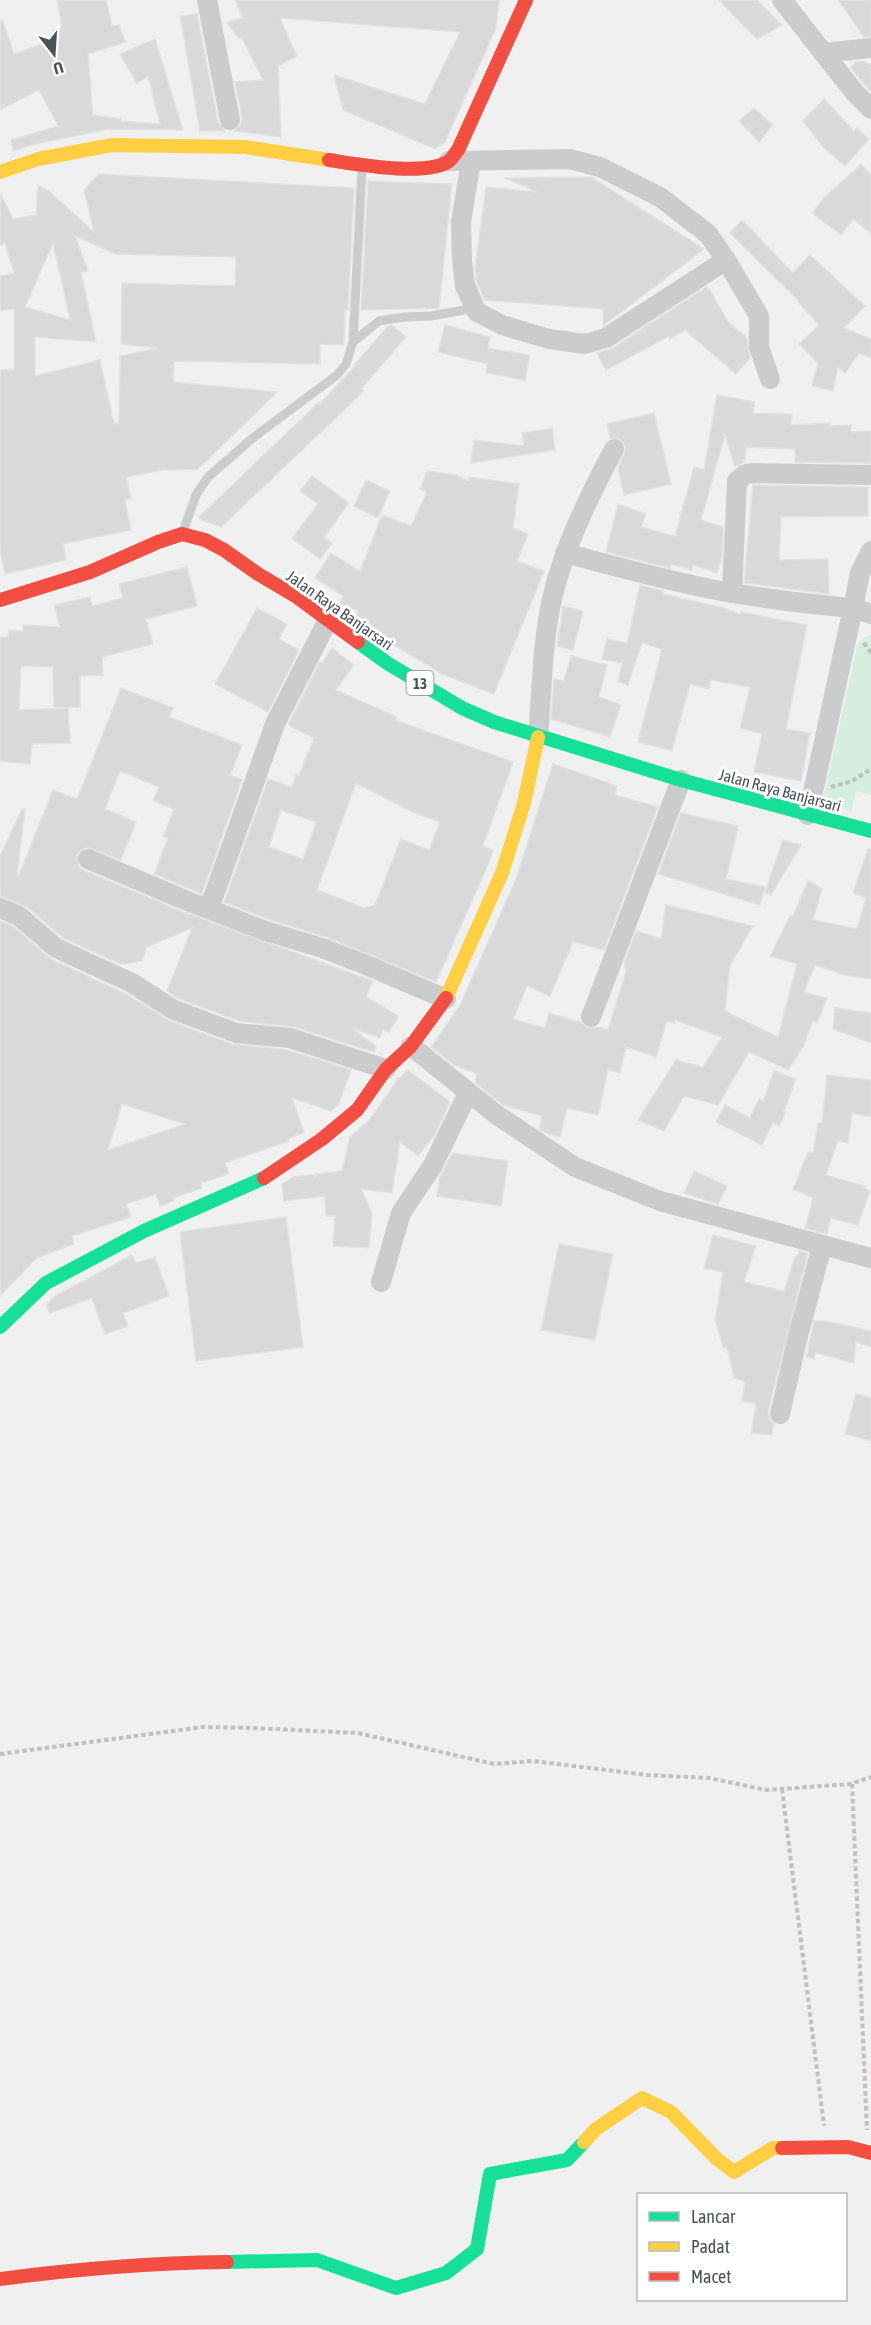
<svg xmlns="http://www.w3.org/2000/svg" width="871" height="2325" viewBox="0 0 871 2325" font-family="'Asap Condensed',sans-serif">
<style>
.green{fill:#d6eee0}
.building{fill:#d9d9da;stroke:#e1e2e3;stroke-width:1.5;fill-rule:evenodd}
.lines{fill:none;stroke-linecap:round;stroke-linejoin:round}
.path{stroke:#b9c3c0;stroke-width:4;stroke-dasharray:4.5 3;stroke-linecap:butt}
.lane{stroke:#caccce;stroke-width:9}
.street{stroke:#caccce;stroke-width:20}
.fast{stroke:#16e098;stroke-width:14}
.slow{stroke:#ffcf43;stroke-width:14}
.jam{stroke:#f24e42;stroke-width:14}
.labels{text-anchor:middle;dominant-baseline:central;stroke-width:6;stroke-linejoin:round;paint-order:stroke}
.shield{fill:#fff;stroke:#7f868c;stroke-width:1.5}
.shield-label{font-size:15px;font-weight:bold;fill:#48525b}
.street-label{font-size:16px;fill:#48525b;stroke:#fff}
</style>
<rect width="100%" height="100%" fill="#f0f0f0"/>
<!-- green -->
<polygon class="green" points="871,634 871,795 857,791 851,810 822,804 857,647 864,638"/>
<!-- building -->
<g class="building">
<polygon points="57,0 106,0 112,25 110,26 119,25 126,42 88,54 93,115 121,119 121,121 160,124 148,76 137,84 120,54 155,39 183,130 109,129 35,144 13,151 11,140 58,126 39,90 0,110 0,21 3,21 14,54 57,39 53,30 62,28"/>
<polygon points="235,0 499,0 496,28 445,142 435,149 343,110 334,75 425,104 460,32 280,18 297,56 278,66 281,137 234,131 241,124 242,118 235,82 263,80 242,38 239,39 226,22 243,18"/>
<polygon points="719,0 757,0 782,25 757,39"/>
<polygon points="838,0 871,0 871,36 864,37"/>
<polygon points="197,14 218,122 225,131 200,131 180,16"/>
<polygon points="864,61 871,66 871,92 851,68 855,62"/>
<polygon points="824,99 854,131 857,128 869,139 845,166 824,148 803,121"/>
<polygon points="754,108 773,125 759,142 739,121"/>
<polygon points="861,164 871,175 871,233 853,219 841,235 812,213 825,197"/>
<path d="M 99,174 L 354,188 L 348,310 L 345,310 L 344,345 L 320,344 L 320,364 L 174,361 L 173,382 L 277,392 L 198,469 L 163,470 L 126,477 L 131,499 L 125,500 L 131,530 L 63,544 L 66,560 L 5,574 L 0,551 L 0,370 L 14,369 L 14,309 L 0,311 L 0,276 L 14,273 L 5,243 L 0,245 L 0,192 L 13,219 L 36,215 L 38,185 L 49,191 L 94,232 L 84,190 ZM 75,236 L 116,254 L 236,257 L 235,286 L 122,283 L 121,344 L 158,348 L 120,356 L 119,423 L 114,424 L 100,360 L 35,376 L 35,337 L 96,342 L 81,272 L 88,271 ZM 53,243 L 70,320 L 25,307 Z"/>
<polygon points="591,177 704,249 603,326 603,309 485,300 477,283 475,268 486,187 537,192 505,178"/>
<polygon points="368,181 452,184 439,308 361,310"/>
<polygon points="742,220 793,273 810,255 865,306 844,328 871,339 871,358 859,353 845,373 838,367 833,391 812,386 818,363 799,344 819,325 798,302 799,301 730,233"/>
<polygon points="706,287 710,290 728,322 747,338 750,358 736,374 685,330 670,339 669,336 606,370 597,353 613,348"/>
<polygon points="445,325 490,337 488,348 530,355 525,380 486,373 487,364 438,352"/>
<polygon points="388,326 393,326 406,337 361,389 364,391 221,527 201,520 199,517 319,402 318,406 356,365 354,365"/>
<polygon points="717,395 755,402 753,413 792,414 791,425 830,423 830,426 851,425 851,432 871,431 871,463 795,462 795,449 747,447 744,462 735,467 725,435 701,520 723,527 722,556 717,573 693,565 692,570 671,564 670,568 606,552 618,504 646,514 641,527 675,536 694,467 704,469"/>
<polygon points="654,413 671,484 624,495 618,468 626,448 620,439 610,438 607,424"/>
<polygon points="552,428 555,450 471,463 474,440 524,446 522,433"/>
<polygon points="427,471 456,475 469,481 469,477 519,484 513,528 528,534 517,561 544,571 494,694 442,674 397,647 372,628 372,626 356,617 358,611 340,604 343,596 315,578 331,553 360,571 382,515 411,526 427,492 420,489"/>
<polygon points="312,476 349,503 324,537 332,543 320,559 292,538 318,504 300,491"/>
<polygon points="366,480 390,491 378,518 354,506"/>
<polygon points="753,485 868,487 868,516 781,517 779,560 828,559 829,594 744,583"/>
<polygon points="187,567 197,606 146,619 153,644 102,657 103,675 80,676 80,707 54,708 53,667 21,666 19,710 68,708 70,743 32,744 30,764 0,761 0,637 8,637 9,630 23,631 23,625 60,627 54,605 90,597 92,606 123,598 119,584"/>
<polygon points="640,585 664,591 663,594 724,608 741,615 741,612 807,625 786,729 810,733 801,781 754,772 762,734 740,728 750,687 711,680 709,689 690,684 672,751 638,742 662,649 642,643 628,685 618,682 623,660 622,663 602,659 607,639 627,643"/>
<polygon points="563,606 583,611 573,650 557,646"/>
<polygon points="257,608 287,624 279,639 299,650 268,712 215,684"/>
<path d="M 332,648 L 354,665 L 336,690 L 397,717 L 395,720 L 513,762 L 483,846 L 493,850 L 487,867 L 436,982 L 326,937 L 270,920 L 224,902 L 268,779 L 292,787 L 296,774 L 299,775 L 314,738 L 288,725 L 320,662 L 322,663 ZM 356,783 L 412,812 L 440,822 L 429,850 L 401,839 L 375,905 L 364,908 L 317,890 ZM 281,810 L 316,822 L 303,859 L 269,847 Z"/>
<polygon points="571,656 607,665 599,697 621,705 610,737 551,719 554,679 564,681"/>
<polygon points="121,688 173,708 169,717 242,745 230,775 242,780 202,894 154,874 168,838 163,836 174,809 153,801 159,787 120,771 105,809 136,822 121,860 86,847 77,855 78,866 83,870 181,911 373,981 366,997 399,1016 389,1032 383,1029 380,1038 352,1028 376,1046 374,1052 293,1027 239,1021 177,998 167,991 192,928 147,947 142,961 120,964 63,938 27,907 0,896 0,856 22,809 25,809 17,875 19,875 53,790 77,799"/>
<polygon points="553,764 617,786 615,795 658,807 604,950 573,942 550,996 527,986 513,1019 545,1028 549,1013 580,1022 587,1028 598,1027 608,1030 626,972 624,963 636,931 661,939 666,905 753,926 730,965 725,1011 778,1037 797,964 770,956 790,916 793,916 808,880 822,889 813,920 857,929 866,898 853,893 868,849 871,849 871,979 838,974 837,972 815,965 804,992 827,998 817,1023 813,1021 803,1047 788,1070 749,1052 718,1105 684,1096 664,1131 638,1120 676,1060 703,1067 722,1037 675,1020 674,1023 667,1021 656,1057 626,1047 620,1073 608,1070 598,1115 567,1108 560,1137 548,1134 539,1129 542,1116 503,1105 475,1082 477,1074 454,1065 431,1047 460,1005 516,879"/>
<polygon points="681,813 738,826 726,879 765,887 760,905 658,874"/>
<polygon points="783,840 801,845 771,895 765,892"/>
<path d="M 0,921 L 13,926 L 51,959 L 128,995 L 168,1020 L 232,1044 L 288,1050 L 351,1070 L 339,1104 L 331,1111 L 292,1098 L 304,1132 L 288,1139 L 289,1141 L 225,1163 L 229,1174 L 201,1183 L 202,1188 L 173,1198 L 174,1201 L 160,1206 L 156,1194 L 126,1204 L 131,1217 L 72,1236 L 74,1244 L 37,1258 L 0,1296 ZM 122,1104 L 185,1124 L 108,1150 Z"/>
<polygon points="835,1008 871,1013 871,1043 833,1029"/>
<polygon points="408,1070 450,1102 434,1136 418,1156 400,1142 392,1193 361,1189 372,1214 369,1248 333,1246 335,1216 326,1216 325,1196 284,1201 282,1184 293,1177 316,1174 315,1177 317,1174 342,1171 350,1137 370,1119 398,1079"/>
<polygon points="774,1071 796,1079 784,1111 786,1112 779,1126 773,1123 762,1145 716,1122 725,1105 750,1118 759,1099 763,1101"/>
<polygon points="827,1075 871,1080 871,1117 852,1113 848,1143 838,1141 826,1175 865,1186 865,1189 870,1191 858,1225 831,1218 827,1234 805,1228 813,1198 793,1189 808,1152 813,1153 818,1123 822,1123"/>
<polygon points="452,1153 508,1161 501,1206 437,1196 440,1176"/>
<polygon points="694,1171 727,1186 718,1204 684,1193"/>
<polygon points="286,1217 303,1347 196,1361 180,1232"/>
<polygon points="713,1235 756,1246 744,1282 784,1291 795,1257 798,1256 799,1251 808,1253 768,1411 769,1418 773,1424 772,1435 751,1433 756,1404 742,1401 745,1382 734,1378 727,1347 723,1347 715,1320 723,1272 704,1268"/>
<polygon points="559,1244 613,1254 595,1340 541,1330"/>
<polygon points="132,1255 136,1263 155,1257 169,1296 123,1313 128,1326 105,1334 92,1298 50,1313 46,1305 55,1296"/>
<polygon points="814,1321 826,1321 871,1331 871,1347 856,1342 854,1363 816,1353 814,1359 806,1357"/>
<polygon points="856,1394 871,1398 871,1441 845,1434"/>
</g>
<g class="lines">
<!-- path -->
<g class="path">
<polyline points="864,643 871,653"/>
<polyline points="831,787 852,781 871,769"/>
<polyline points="0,1754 203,1727 252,1728 358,1733 494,1764 533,1761 647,1775 709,1778 766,1790 850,1784 871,1777"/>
<polyline points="852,1784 867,2130"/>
<polyline points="782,1789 824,2126"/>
</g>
<!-- lane -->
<g class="lane">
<polyline points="353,342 379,321 404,317 431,316 475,308"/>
<polyline points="184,529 196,495 208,477 254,437 337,375 346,364 353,342 362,168"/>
</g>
<!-- street -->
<g class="street">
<polyline points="207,0 230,120"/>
<polyline points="782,0 855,93 871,109"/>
<polyline points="823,53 871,48"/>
<polyline points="449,161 570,159 600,167 660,197 708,234 726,260 759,316 759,347 770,379"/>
<polyline points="471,161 461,222 462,260 465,286 477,312 502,325 549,339 585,344 606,338 726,260"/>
<polyline points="871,551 860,573 853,608 871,614"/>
<path d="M 565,553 C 617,567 668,581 721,591 C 765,599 809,604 853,608 L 808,815"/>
<polyline points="732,593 737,481 746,474 754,473 871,475"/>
<path d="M 538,737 C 542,691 542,643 552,599 C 564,546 589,497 614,449"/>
<polyline points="88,859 185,900 266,931 322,948 366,965 446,999"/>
<polyline points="0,908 19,916 56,948 132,983 172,1009 236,1033 290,1038 386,1069"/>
<polyline points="209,909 275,724 328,620"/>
<polyline points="591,1017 681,780"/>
<polyline points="411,1046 497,1115 575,1167 660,1201 871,1258"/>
<polyline points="381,1282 401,1213 433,1165 468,1093"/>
<polyline points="780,1414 798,1336 822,1246"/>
</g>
<!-- fast -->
<g class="fast">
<polyline points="358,642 387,663 462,708 494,722 681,780 871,831"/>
<polyline points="0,1327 46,1283 144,1231 264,1178"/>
<polyline points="227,2262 317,2260 396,2288 446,2273 477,2249 490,2174 567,2160 584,2142"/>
</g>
<!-- slow -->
<g class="slow">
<polyline points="0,172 38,159 112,145 245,147 329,160"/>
<polyline points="446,998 502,873 524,803 538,737"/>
<polyline points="584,2142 596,2129 642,2098 671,2112 717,2159 734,2172 773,2148 782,2148"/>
</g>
<!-- jam -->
<g class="jam">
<path d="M 329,160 C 356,164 427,177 449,161 C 452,159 455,153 458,150 L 526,0"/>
<polyline points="0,600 90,572 158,542 182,534 205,540 224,550 258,574 297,597 358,642"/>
<polyline points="264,1178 322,1139 357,1110 386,1069 411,1046 446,998"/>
<polyline points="782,2148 848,2147 871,2153"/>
<path d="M 0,2279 C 75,2269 151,2263 227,2262"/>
</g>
</g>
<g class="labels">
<!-- shield labels -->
<rect class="shield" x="406.5" y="671" width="27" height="24" rx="4.5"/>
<g class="shield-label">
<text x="420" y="683">13</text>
</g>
<!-- street labels -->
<g class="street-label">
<text transform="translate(340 610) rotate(35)">Jalan Raya Banjarsari</text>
<text transform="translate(780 790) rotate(15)">Jalan Raya Banjarsari</text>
</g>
</g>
<!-- legend -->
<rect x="637" y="2193" width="210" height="108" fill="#ffffff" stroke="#b6babd" stroke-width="1.5"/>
<rect x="649" y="2212" width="30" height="9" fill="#16e098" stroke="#b6babd" stroke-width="1.5"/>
<text x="691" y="2223" font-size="18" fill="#48525b">Lancar</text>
<rect x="649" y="2242" width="30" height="9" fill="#ffcf43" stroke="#b6babd" stroke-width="1.5"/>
<text x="691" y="2253" font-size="18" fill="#48525b">Padat</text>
<rect x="649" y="2272" width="30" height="9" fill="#f24e42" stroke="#b6babd" stroke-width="1.5"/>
<text x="691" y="2283" font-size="18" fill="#48525b">Macet</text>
<!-- north arrow -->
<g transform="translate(54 54) rotate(163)" stroke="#ffffff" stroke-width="4.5" paint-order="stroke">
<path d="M0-4.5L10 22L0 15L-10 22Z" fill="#48525b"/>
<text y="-9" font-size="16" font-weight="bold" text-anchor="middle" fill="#48525b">U</text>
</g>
</svg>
